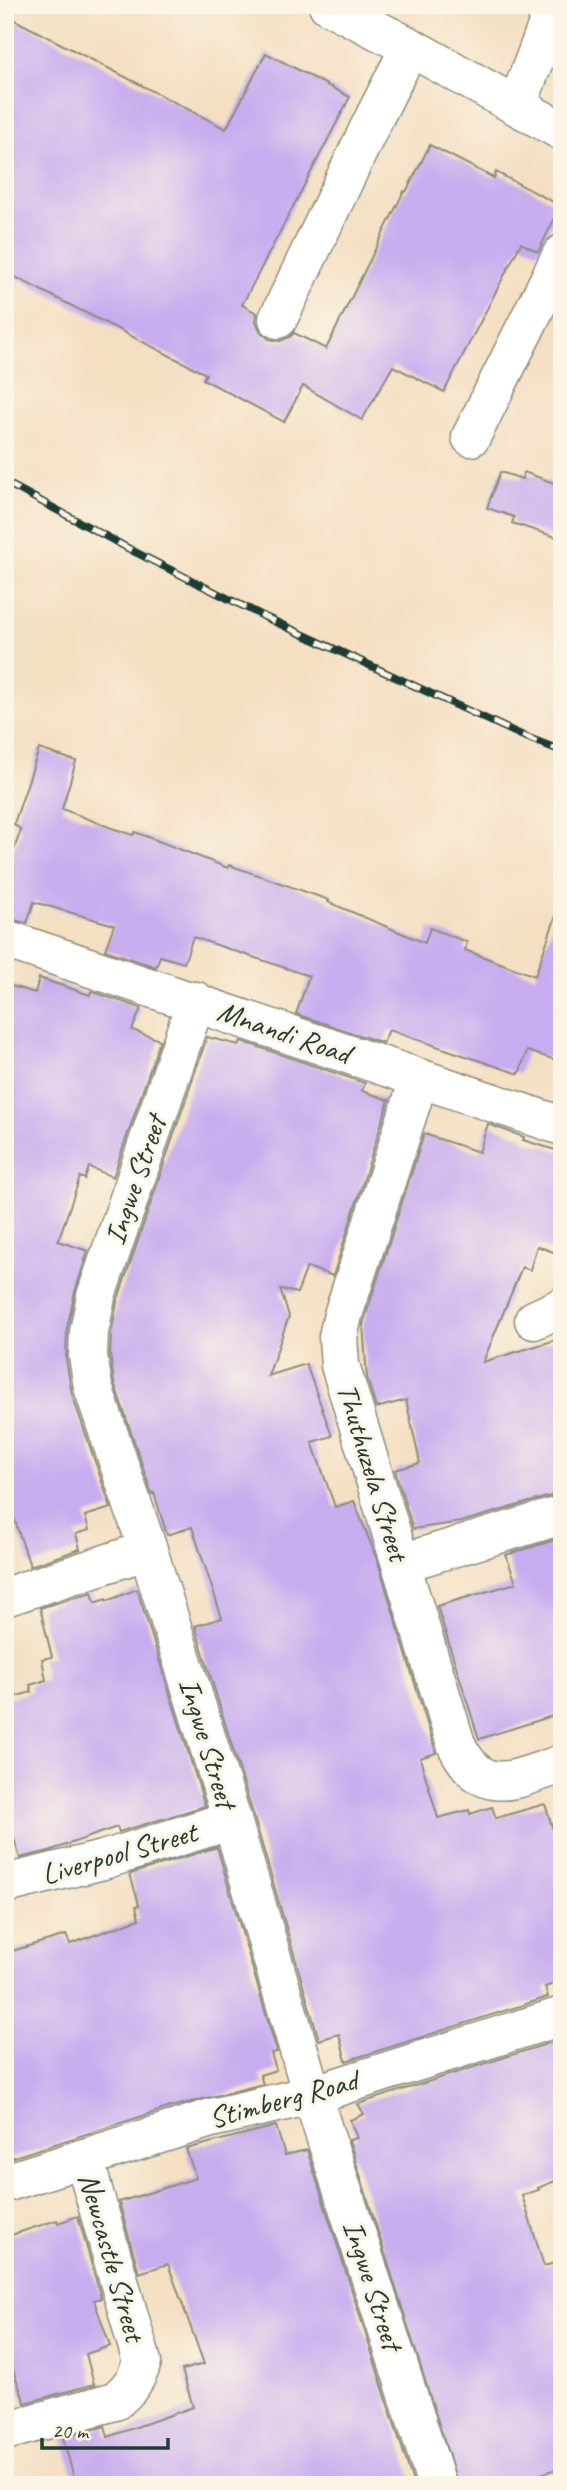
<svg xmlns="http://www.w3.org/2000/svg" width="567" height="2490" viewBox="0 0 567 2490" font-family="Caveat,sans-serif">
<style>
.building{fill:#c7acef}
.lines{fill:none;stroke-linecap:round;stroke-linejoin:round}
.minor-casing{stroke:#8a8e7b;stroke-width:41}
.minor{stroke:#fff;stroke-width:38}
.rail-casing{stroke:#1f3d34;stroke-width:8}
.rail{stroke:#fcf5e5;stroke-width:5;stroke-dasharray:16;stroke-linecap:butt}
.labels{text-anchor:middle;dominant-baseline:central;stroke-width:6;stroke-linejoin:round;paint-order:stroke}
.street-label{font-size:30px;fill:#1f3d34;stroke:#fcf5e5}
</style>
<rect width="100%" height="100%" fill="#fcf5e5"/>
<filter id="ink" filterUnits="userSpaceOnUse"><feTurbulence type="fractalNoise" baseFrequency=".0143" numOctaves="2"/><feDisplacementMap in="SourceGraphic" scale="14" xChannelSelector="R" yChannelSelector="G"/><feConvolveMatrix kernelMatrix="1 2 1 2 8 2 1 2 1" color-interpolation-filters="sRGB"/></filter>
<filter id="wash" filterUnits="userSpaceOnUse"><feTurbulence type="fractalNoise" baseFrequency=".00686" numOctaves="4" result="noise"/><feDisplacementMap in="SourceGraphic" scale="28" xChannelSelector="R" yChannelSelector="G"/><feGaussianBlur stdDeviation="1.57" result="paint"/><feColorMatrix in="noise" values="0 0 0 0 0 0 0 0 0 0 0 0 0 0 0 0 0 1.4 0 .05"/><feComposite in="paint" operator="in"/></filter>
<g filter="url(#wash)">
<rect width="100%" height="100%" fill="#f4dfc2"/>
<g id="blocks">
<!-- building -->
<g class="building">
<polygon points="5,15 226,129 266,53 350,97 242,305 257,313 256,321 260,331 269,339 280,341 290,337 294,333 326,349 404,191 406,192 430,145 494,178 496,172 561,206 538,252 521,243 444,392 393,366 362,420 303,386 284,422 203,379 206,374 5,272"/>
<polygon points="500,472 522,479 524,472 562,486 562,539 512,523 514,517 487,508"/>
<polygon points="39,749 76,761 62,809 109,827 133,835 135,832 228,868 229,865 329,900 328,902 425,943 430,928 467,942 465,950 535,976 557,913 562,914 562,1062 527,1051 519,1074 389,1030 383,1043 296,1014 309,976 193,937 184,963 160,956 156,967 105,950 114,925 34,902 27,923 5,918 5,874 21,830 14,824"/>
<polygon points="39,978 90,995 91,991 141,1008 132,1030 160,1040 113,1177 89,1167 85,1179 80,1177 58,1241 88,1251 75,1292 67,1328 66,1359 72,1394 111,1508 85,1516 89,1530 76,1534 80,1549 30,1566 5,1491 5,984 35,993"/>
<polygon points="207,1037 239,1045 241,1041 365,1083 362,1091 389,1100 333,1276 307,1267 297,1293 280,1289 289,1316 268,1376 306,1364 332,1436 312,1442 335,1507 354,1501 378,1562 436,1753 420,1758 438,1818 469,1810 470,1814 492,1807 496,1818 545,1804 562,1859 562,1981 545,1987 548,1997 346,2061 339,2034 319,2040 253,1814 195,1626 222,1618 192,1527 167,1535 154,1493 152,1494 114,1382 110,1355 111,1335 117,1302"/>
<polygon points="488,1124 524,1137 523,1140 562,1152 562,1255 537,1246 530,1270 522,1267 483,1362 562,1338 562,1490 550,1496 461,1522 413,1529 395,1470 420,1463 406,1400 376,1408 367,1378 363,1324 424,1134 479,1152"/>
<polygon points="561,1538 562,1713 479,1739 437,1606 516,1583 506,1555"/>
<polygon points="137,1589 205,1806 119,1832 117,1827 49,1851 20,1858 5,1811 5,1699 32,1692 30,1685 46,1680 42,1659 52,1657 40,1608 92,1592 95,1603 106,1599 107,1601"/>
<polygon points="217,1847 277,2052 271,2053 276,2070 260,2075 263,2084 171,2107 5,2160 5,1953 66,1935 70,1944 139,1919 136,1906 139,1905 130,1874"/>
<polygon points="559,2040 562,2049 562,2178 538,2188 539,2190 522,2195 544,2266 562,2261 562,2467 509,2485 458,2485 349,2140 357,2138 350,2120 364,2114 358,2104"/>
<polygon points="276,2126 285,2155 307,2150 414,2485 76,2485 63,2438 105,2426 108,2437 193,2407 182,2370 204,2364 168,2264 139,2273 119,2202 196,2178 186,2149"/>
<polygon points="78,2216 101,2298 94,2300 110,2346 86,2354 94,2384 25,2403 5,2348 5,2237 57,2220 58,2223"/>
</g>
</g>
</g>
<g filter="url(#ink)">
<use href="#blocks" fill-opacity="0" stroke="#8a8e7b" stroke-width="2"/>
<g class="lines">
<!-- minor casing -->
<g class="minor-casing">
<g id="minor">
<polyline points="328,5 410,47 562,131"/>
<polyline points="517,106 555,5"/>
<polyline points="278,319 372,122 410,47"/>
<polyline points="471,437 562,254"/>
<polyline points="5,939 562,1126"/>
<polyline points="196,1001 96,1296 89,1332 88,1356 93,1387 148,1550 232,1820 312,2095 437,2485"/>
<path d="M 419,1079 L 343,1315 L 338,1337 L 340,1365 L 456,1744 C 483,1800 514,1779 562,1764"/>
<polyline points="534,1320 562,1307"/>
<polyline points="402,1563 562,1515"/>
<polyline points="5,1597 148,1550"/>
<polyline points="5,1884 103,1860 232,1820"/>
<polyline points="5,2183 211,2118 312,2095 562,2016"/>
<path d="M 5,2431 L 115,2401 C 129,2390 137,2379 142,2362 L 84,2158"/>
</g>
</g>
<!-- minor -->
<use href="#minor" class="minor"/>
<!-- rail casing -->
<g class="rail-casing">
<polyline id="rail" points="5,482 137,553 265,617 521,735 562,751"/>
</g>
<!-- rail -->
<use href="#rail" class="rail"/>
</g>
</g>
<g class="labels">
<!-- street labels -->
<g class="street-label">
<text transform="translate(284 1032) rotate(19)">Mnandi Road</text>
<text transform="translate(135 1180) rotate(-71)">Ingwe Street</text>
<text transform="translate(373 1472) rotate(73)">Thuthuzela Street</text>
<text transform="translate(208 1743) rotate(73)">Ingwe Street</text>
<text transform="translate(119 1853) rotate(-16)">Liverpool Street</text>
<text transform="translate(283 2099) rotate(-15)">Stimberg Road</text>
<text transform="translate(112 2257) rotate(74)">Newcastle Street</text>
<text transform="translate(373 2285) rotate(72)">Ingwe Street</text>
</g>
</g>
<!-- margin -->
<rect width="567" height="2490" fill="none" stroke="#fcf5e5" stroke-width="28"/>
<!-- scale -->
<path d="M42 2438v10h126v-10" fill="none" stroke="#1f3d34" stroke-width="3.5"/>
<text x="52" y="2438" font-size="21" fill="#1f3d34" stroke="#fcf5e5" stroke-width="5" paint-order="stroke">20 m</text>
</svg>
